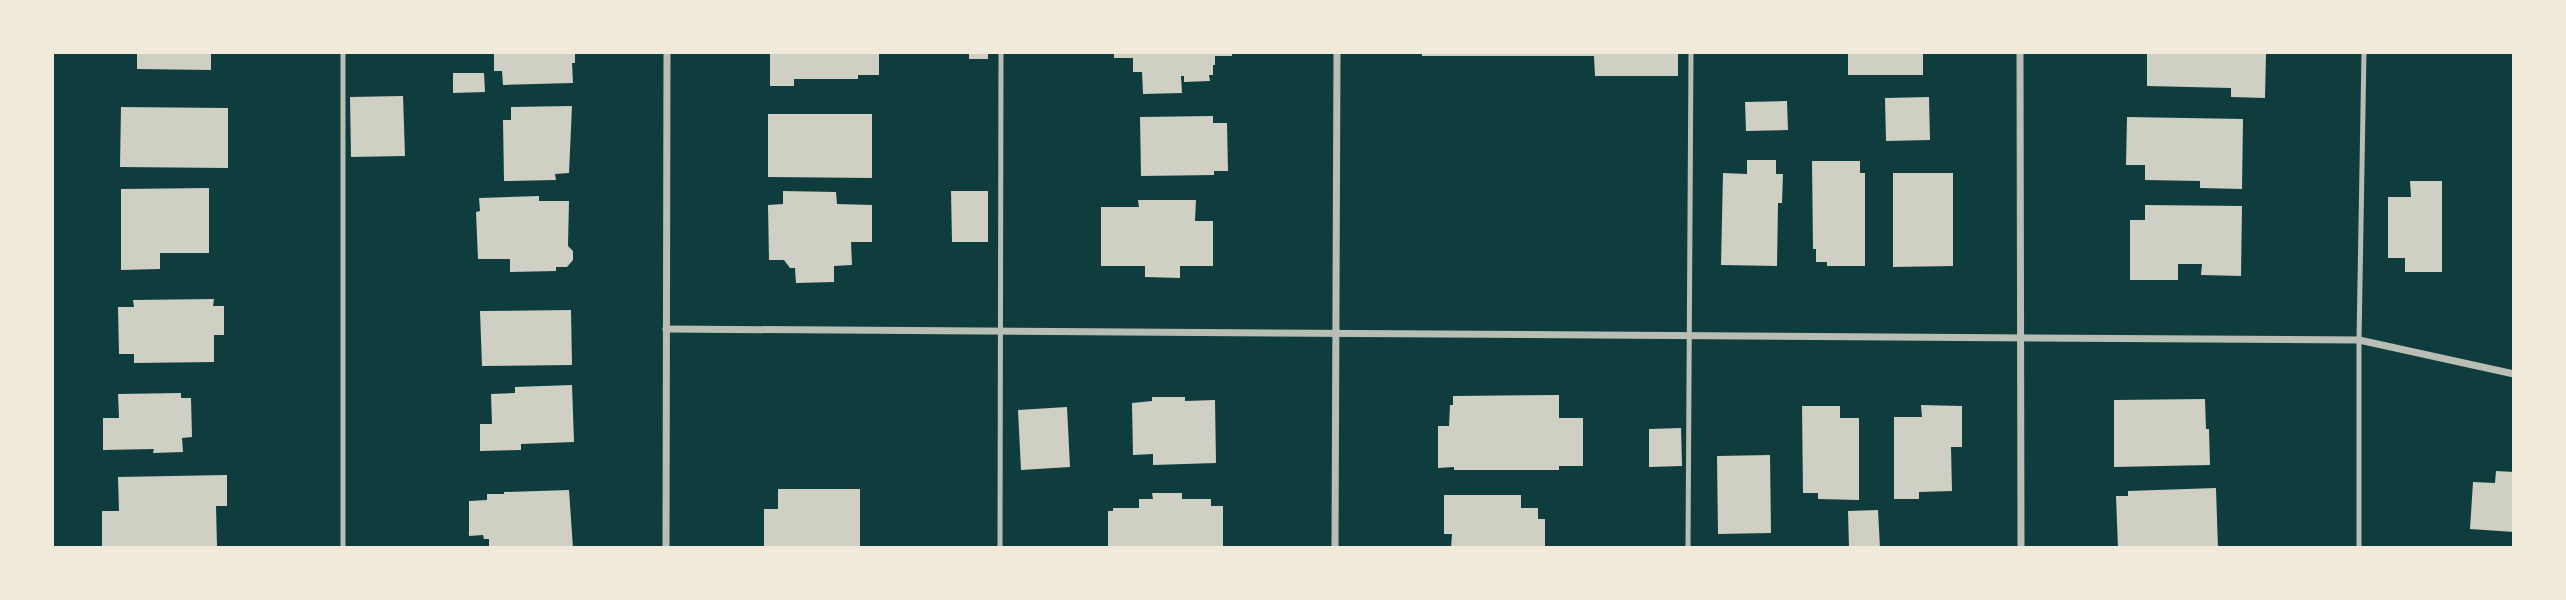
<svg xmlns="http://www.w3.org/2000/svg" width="2566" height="600" viewBox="0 0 2566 600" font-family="Ubuntu,sans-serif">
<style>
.building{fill:#cfcfc3}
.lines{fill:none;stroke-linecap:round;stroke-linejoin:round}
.service{stroke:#b8beb3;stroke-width:5}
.minor{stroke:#b8beb3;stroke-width:7}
</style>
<rect width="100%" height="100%" fill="#0f3d3e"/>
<!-- building -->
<g class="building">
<polygon points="137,52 211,52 211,70 137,69"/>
<polygon points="494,52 575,52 575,63 572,63 573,83 503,85 502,71 494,71"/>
<polygon points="770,52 879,52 879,75 858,75 858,79 794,79 794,86 770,86"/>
<rect x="969" y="52" width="19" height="7"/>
<polygon points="1114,52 1232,52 1232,56 1215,56 1215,65 1213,65 1213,75 1209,75 1210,81 1184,82 1184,76 1181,76 1182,93 1143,94 1142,72 1133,72 1133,58 1114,58"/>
<polygon points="1422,52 1678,52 1678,76 1595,76 1594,56 1422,56"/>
<rect x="1848" y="52" width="75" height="23"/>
<polygon points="2147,52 2266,54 2265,98 2231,97 2231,88 2147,86"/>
<polygon points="453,73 484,73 485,92 453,93"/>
<polygon points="403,96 405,156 351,157 350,97"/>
<polygon points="1929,97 1930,140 1886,141 1885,98"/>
<polygon points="1787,101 1788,130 1746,131 1745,102"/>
<polygon points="572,106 569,173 555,174 556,180 504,181 503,120 511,120 511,107"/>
<polygon points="121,107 228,108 228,168 120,167"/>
<polygon points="768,114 872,114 872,178 768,177"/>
<polygon points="1213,116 1213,123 1227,123 1228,171 1214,171 1214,175 1141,176 1140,117"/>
<polygon points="2127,117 2243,119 2242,189 2200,188 2200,181 2145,180 2145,165 2126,165"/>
<polygon points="1747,160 1776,160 1776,174 1783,174 1782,203 1778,203 1777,266 1721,265 1723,173 1747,174"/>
<polygon points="1812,161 1860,161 1860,173 1865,173 1865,266 1827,266 1827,262 1816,262 1816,249 1813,249"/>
<polygon points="1893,173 1953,173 1953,266 1893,267"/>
<polygon points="2410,181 2442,181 2442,272 2405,272 2405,258 2388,258 2388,197 2411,197"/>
<polygon points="209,188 209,253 160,253 160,269 121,270 121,189"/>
<polygon points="783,191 836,192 837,204 872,205 872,242 851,242 852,265 834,266 834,282 796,283 795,268 790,268 784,260 769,260 768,205 783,204"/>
<polygon points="951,191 988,191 988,242 952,242"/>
<polygon points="539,196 539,201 569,201 568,246 573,251 573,260 567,267 556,267 556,271 510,272 510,259 478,259 476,212 480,211 479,198"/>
<polygon points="1138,200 1196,200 1195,221 1213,221 1213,266 1180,266 1180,278 1145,277 1145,266 1101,266 1101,207 1139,207"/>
<polygon points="2145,205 2242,206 2241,276 2201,275 2202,264 2178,264 2178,280 2130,280 2130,220 2145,220"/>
<polygon points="214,299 213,306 224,306 224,335 214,335 214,362 134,363 134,354 119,354 118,307 134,307 133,300"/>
<polygon points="571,310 572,365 482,366 480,311"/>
<polygon points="572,385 574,442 521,444 521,450 480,451 480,424 492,424 491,394 515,393 515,387"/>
<polygon points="181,393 181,398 191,398 192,437 182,438 183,452 153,453 154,449 103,450 103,418 119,418 118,394"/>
<polygon points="1559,395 1559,418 1583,418 1583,466 1559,466 1559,470 1454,470 1454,467 1438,468 1438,426 1449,426 1450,405 1453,405 1453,396"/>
<polygon points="1152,397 1185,397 1185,401 1215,400 1216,463 1153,465 1153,454 1133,455 1132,403 1152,401"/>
<polygon points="2205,399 2206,429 2209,429 2210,465 2114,467 2114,400"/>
<polygon points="1921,405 1962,406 1962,447 1951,447 1952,491 1919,492 1919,499 1894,499 1894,417 1922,417"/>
<polygon points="1802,406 1840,406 1840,418 1859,418 1859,500 1818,499 1818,493 1803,493"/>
<polygon points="1067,407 1070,467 1021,470 1018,410"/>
<polygon points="1681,428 1682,466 1649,467 1649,429"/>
<polygon points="1770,455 1771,533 1718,534 1717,456"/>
<polygon points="2496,471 2514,472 2514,532 2470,529 2473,482 2495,483"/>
<polygon points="227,475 227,506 216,506 217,546 102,548 102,511 119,511 118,477"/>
<polygon points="2216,488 2218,548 2118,548 2116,496 2128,496 2128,491"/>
<polygon points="778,489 860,489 860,548 764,548 764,509 778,509"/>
<polygon points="569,490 573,548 489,548 489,539 484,539 483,535 469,536 469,501 487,500 487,494 504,494 504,492"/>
<polygon points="1152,493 1182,493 1182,499 1211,499 1211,506 1223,506 1223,548 1108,548 1108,511 1113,511 1113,508 1139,508 1139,499 1153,499"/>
<polygon points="1444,495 1521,495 1521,508 1538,508 1538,519 1545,519 1545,548 1451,548 1452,534 1444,534"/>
<polygon points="1878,510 1880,548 1849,548 1848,511"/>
</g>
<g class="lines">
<!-- service -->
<g class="service">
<polyline points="343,52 343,548"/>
<polyline points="1000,548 1001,52"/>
<polyline points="1688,548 1691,52"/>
<polyline points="2359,548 2359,340 2364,52"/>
</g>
<!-- minor -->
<g class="minor">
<polyline points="2020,52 2021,548"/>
<polyline points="666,329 2359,340 2514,374"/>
<polyline points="666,548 667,52"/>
<polyline points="1335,548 1337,52"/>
</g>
</g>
<!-- border -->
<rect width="2566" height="600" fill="none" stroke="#f1e9da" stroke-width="108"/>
</svg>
